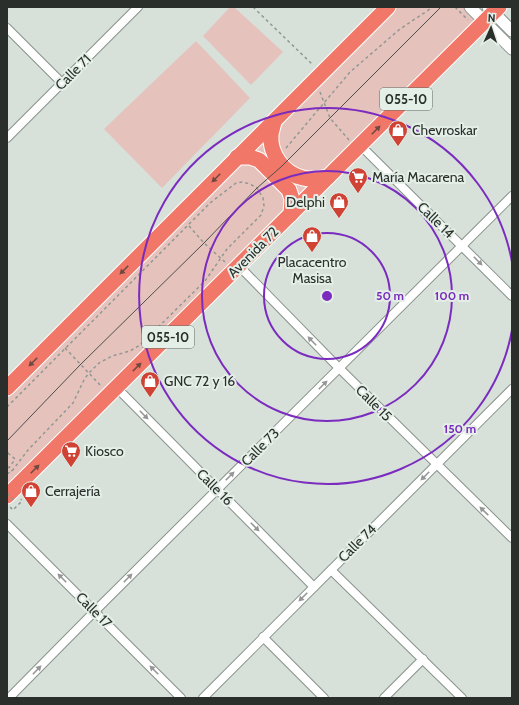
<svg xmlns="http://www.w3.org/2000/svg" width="519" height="705" viewBox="0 0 519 705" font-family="Cabin,sans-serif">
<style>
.green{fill:#e6c2bc}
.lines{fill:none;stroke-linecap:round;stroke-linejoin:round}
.street-casing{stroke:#89928b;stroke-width:10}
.secondary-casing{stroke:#89928b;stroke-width:13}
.highway-casing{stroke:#fff;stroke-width:17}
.path{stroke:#909893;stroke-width:1.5;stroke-dasharray:3 3;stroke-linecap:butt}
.street{stroke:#fff;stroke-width:8}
.secondary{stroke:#fff;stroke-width:11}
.highway{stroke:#f17868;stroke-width:15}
.tram{stroke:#4a4f4b;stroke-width:1}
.path-bridge{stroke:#909893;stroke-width:1.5;stroke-dasharray:3 3;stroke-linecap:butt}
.oneway{fill:#704941}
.oneway2{fill:#959796}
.ring{fill:none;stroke:#7b2cbf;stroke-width:2}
.labels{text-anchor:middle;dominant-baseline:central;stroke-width:4;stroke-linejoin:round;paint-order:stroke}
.shield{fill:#e4efe7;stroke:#626964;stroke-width:1}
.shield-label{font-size:13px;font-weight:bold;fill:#2b2f2c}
.street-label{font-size:14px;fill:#2b2f2c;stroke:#e4efe7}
.poi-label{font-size:14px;fill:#2b2f2c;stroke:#e4efe7;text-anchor:start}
.centre{fill:#7b2cbf;stroke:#e4efe7;stroke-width:2}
.ring-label{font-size:12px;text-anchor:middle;font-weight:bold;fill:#7b2cbf;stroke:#e4efe7;stroke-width:4;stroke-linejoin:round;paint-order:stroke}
</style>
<rect width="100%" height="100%" fill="#d7e1da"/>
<!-- green -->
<g class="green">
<polygon points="230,7 234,7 283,52 251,85 203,36"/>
<path d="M 395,7 L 465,7 L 478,19 L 327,168 C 312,176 305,173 290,168 C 278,149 273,145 283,124 Z"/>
<polygon points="196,41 250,98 162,188 104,129"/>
<polygon points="267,139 267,150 310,184 296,198 252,154"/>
<polygon points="253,162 287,194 287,206 7,486 7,399 242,164"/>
</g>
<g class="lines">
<!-- street casing -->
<g class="street-casing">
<g id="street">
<polyline points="7,28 62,83"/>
<polyline points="7,138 138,7"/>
<polyline points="360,145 512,296"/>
<polyline points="239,266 339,368 512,538"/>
<polyline points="116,387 314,587"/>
<polyline points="7,524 181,698"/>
<polyline points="331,570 462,698"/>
<polyline points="263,637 324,698"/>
<polyline points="9,698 95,611 512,196"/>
<polyline points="203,698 512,389"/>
<polyline points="384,698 423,659"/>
</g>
</g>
<!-- secondary casing -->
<g class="secondary-casing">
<g id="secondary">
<polyline points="470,7 512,49"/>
<polyline points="488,7 512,31"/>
</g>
</g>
<!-- highway casing -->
<g class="highway-casing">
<g id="highway">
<path d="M 274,122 C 273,126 272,130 271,134 C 269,154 284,174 303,178 C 312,180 320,179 328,177"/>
<polyline points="237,157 250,157 259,160 289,190 292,199 291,214"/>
<polyline points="7,388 388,7"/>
<polyline points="7,496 499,7"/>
</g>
</g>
<!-- path -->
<g class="path">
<polyline points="253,7 313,65"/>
<polyline points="455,7 468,20"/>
<polyline points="320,92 330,118 349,140"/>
<polyline points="286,148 350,72 400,29 433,7"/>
<polyline points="189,226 204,243 226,263"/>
<polyline points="65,348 101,386"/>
<polyline points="7,407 210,203 236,183 242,182 250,184 257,188 263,198 264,206 261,215 227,249 205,281 140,345 130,351 112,356 99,363 88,374 84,380 73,403 28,450 12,471 7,474"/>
<polyline points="7,452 8,453 7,461"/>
<polyline points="8,453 15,459 9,468"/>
<polyline points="7,466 12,471"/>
<polyline points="10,507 13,510 22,501 21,499"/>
</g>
<!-- street -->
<use href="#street" class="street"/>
<!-- secondary -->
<use href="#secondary" class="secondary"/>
<!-- highway -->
<use href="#highway" class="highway"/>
<!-- tram -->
<polyline class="tram" points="7,441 80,365 204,243 257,188 282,166 441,7"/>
<!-- path-bridge -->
<polyline class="path-bridge" points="7,493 15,502"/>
</g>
<!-- one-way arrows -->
<defs><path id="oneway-solid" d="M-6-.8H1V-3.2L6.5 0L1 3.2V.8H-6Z"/></defs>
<g class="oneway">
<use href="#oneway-solid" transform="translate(376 130) rotate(-45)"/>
<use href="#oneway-solid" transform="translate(216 178) rotate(135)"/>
<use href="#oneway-solid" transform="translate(124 270) rotate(135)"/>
<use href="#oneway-solid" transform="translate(33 362) rotate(135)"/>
<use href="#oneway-solid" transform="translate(137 367) rotate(-45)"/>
<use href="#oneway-solid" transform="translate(35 469) rotate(-45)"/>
</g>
<g class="oneway2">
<use href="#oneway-solid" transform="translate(478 261) rotate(45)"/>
<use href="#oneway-solid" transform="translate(312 341) rotate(-134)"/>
<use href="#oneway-solid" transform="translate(323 385) rotate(-45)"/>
<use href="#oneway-solid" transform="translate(144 415) rotate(45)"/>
<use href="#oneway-solid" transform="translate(230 476) rotate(-45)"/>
<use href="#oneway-solid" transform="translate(425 476) rotate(135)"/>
<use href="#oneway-solid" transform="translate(484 511) rotate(-136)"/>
<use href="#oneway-solid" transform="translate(255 527) rotate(45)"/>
<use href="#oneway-solid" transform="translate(62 578) rotate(-135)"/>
<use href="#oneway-solid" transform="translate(128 578) rotate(-45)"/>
<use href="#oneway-solid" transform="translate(303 597) rotate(135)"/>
<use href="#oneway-solid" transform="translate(37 670) rotate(-46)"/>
<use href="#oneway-solid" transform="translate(154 670) rotate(-135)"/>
</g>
<!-- distance rings -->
<g class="ring">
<circle cx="327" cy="296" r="63"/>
<circle cx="327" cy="296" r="125"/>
<path d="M512 330A188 188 0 1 1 512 262"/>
</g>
<!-- icons -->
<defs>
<g id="shop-pin" transform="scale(1)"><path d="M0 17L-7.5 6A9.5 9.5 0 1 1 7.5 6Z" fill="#cf4234" stroke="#e4efe7"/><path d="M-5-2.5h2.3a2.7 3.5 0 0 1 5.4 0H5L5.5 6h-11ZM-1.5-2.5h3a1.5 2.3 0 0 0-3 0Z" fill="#fff"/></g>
<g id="supermarket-pin" transform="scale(1)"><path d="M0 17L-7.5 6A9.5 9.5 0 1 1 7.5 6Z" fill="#cf4234" stroke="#e4efe7"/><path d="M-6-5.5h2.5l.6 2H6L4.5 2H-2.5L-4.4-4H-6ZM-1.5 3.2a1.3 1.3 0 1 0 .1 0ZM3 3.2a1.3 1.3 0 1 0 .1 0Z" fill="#fff"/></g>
</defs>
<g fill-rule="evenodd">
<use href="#shop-pin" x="398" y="130"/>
<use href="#supermarket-pin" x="358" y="177"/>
<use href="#shop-pin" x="339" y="202"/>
<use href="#shop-pin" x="312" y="236"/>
<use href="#shop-pin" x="150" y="381"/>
<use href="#supermarket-pin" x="71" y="451"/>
<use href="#shop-pin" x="31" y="491"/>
</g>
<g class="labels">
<!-- shield labels -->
<g class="shield">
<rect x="380" y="88" width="52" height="22" rx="3"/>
<rect x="142" y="326" width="52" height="22" rx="3"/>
</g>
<g class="shield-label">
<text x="406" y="99">055-10</text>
<text x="168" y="337">055-10</text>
</g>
<!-- street labels -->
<g class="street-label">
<text transform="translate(73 72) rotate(-45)">Calle 71</text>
<text transform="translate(436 220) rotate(44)">Calle 14</text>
<text transform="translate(253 252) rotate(-45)">Avenida 72</text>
<text transform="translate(374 403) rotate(45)">Calle 15</text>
<text transform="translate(260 447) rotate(-45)">Calle 73</text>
<text transform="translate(215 487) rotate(45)">Calle 16</text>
<text transform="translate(357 543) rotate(-45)">Calle 74</text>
<text transform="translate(94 610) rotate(45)">Calle 17</text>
</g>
<!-- poi labels -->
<g class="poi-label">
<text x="412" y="130">Chevroskar</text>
<text x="372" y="177">María Macarena</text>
<text x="325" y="202" text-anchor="end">Delphi</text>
<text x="312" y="262" text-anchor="middle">Placacentro<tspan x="312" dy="16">Masisa</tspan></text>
<text x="164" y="381">GNC 72 y 16</text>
<text x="85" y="451">Kiosco</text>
<text x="45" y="491">Cerrajería</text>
</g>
</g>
<circle cx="327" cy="296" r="6" class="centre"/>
<g class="ring-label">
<text x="390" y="300">50 m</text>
<text x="452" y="300">100 m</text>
<text x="460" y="433">150 m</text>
</g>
<!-- border -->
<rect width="519" height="705" fill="none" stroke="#2b2f2c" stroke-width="16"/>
<!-- north arrow -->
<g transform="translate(491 28) rotate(3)" stroke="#e4efe7" stroke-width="3" paint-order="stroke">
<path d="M0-3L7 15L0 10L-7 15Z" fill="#2b2f2c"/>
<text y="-6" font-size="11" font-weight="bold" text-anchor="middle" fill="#2b2f2c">N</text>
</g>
</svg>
